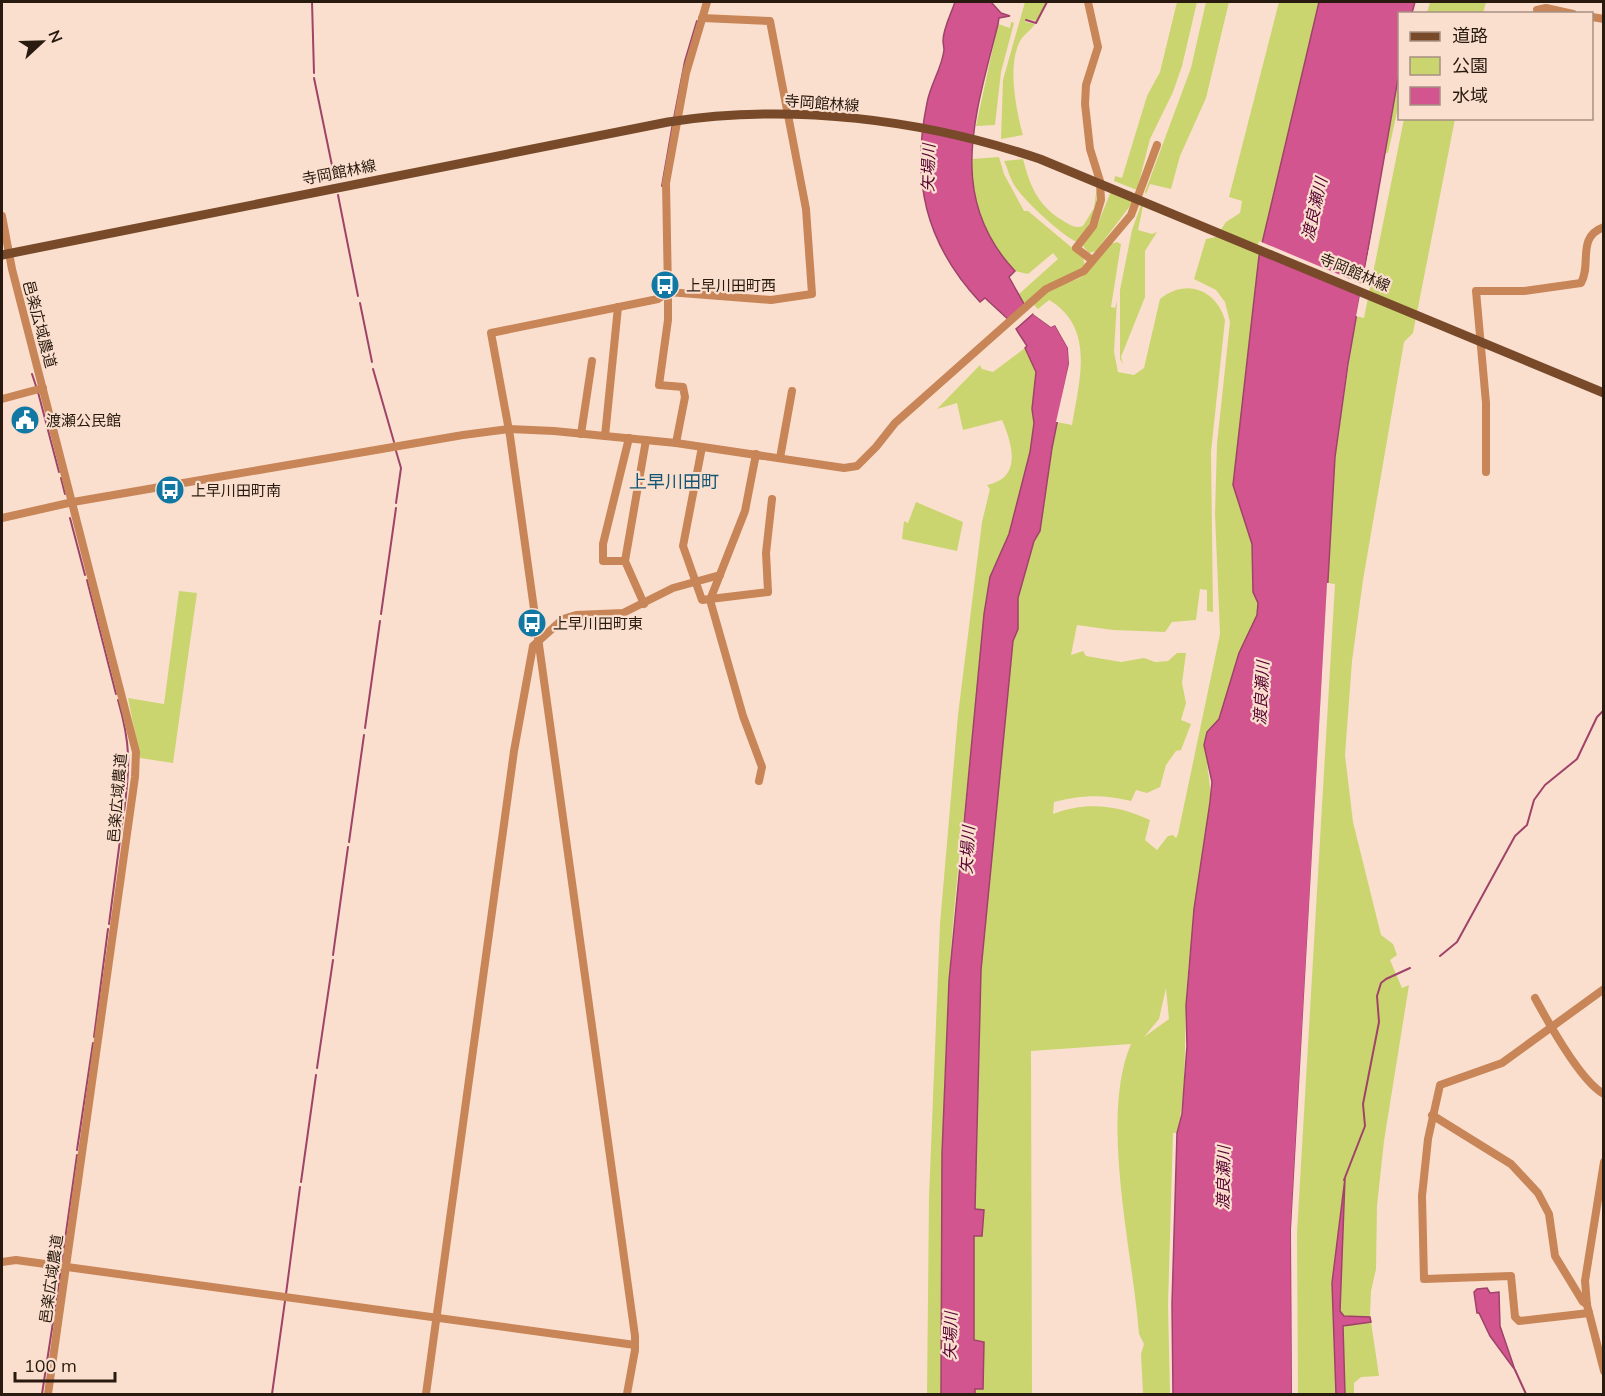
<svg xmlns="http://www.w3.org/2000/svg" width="1605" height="1396" viewBox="0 0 1605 1396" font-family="Mulish,'Noto Sans JP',sans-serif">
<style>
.green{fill:#cad570;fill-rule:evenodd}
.water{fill:#d2558f;stroke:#9f4369;stroke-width:1.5}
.pier{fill:#fadfce}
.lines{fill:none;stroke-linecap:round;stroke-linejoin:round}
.stream{stroke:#9f4369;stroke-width:2}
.minor{stroke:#c88557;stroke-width:8}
.major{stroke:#784a2a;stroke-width:9}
.labels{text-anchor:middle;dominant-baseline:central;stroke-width:4.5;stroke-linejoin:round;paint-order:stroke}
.street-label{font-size:15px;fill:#291a0f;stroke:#fadfce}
.poi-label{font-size:15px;fill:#291a0f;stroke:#fadfce;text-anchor:start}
.water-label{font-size:16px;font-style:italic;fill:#560331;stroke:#fadfce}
.quarter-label{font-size:18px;fill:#155674;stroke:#fadfce}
</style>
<rect width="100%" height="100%" fill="#fadfce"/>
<!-- green -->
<g class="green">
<path d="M 1025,2 L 1047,2 L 1037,21 L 1026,19 L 1025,22 L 1035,24 C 1032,29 1026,33 1022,38 C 1006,61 1016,110 1023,135 L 1001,139 L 1003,80 Z"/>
<polygon points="1177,2 1197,2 1182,66 1173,92 1150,139 1137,190 1114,181 1115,176 1122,178 1147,96 1160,72"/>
<polygon points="1206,2 1229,2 1206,98 1180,156 1171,189 1150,184 1146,194 1145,192 1191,68"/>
<path d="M 1279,2 L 1319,2 L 1259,256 L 1233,485 L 1252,544 L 1253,592 L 1258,603 L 1257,615 L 1239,653 L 1219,719 C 1195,739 1213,776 1210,801 C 1204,870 1188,937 1186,1006 C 1184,1048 1187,1092 1177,1133 L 1173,1133 L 1168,1305 L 1170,1394 L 1143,1394 L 1141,1354 L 1144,1344 L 1139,1334 C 1133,1252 1099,1118 1131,1044 L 1031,1051 L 1032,1394 L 975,1394 L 975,1389 L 983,1389 L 974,1340 L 974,1235 L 982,1235 L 984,1210 L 975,1209 C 976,1130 976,1051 981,972 C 987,861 1002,751 1013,641 L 1018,629 L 1018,598 L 1034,541 L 1040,531 L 1056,422 L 1072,425 C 1079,381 1096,328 1049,300 L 1038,309 L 1032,303 L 1051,289 L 1080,278 L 1088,272 L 1111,244 L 1117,242 L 1121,244 L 1111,307 L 1115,308 L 1117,301 L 1114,352 L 1118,372 L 1134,375 L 1144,368 L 1160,299 C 1185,278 1216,289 1225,320 L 1211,452 L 1213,612 L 1207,611 L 1207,590 L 1200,589 L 1196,620 L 1172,622 L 1165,632 L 1113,630 L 1077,625 L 1071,655 L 1083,651 L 1086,656 L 1121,662 L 1144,658 L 1155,662 L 1168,661 L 1177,653 L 1186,653 L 1182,683 L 1186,703 L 1181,720 L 1191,724 L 1181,750 L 1176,751 L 1166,765 L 1160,787 L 1147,793 L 1136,790 L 1131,801 C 1103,794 1082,795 1054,802 L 1053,814 C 1086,801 1118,805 1150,820 L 1145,840 L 1157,850 L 1168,836 L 1173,835 L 1176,838 L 1178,834 L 1220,634 L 1215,514 L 1217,444 L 1230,322 L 1225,302 L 1216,290 L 1194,279 L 1206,239 L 1216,237 L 1226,222 L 1240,213 L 1242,201 L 1229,197 ZM 1166,988 L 1169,1019 L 1144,1037 L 1159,1019 Z"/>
<polygon points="1430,2 1486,2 1483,13 1427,13"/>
<polygon points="1011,22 1014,23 1001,72 995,125 976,126 998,24 1010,28"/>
<polygon points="1399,73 1399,103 1388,153 1384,153"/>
<polygon points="1404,119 1455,119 1413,333 1404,342 1363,580 1352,661 1345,755 1353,822 1381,935 1393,944 1397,955 1390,960 1402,988 1409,985 1384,1141 1377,1206 1376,1269 1371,1291 1370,1317 1344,1316 1340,1311 1344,1189 1332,1283 1336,1394 1298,1394 1297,1233 1335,584 1327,583 1335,457 1356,316 1364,318"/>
<path d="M 999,157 L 1004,174 L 1024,211 L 1028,211 L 1083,257 L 1085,267 L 1024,304 L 1019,294 L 1058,259 L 1053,253 L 1028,274 L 1015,271 C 984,239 971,205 972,159 Z"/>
<path d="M 1023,159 C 1030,185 1037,205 1062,220 C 1069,224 1074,229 1083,226 L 1094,208 L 1097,186 C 1098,209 1091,225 1077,242 C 1061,235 1021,198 1013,183 C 1009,176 1008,169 1004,161 Z"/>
<polygon points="1111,191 1133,202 1096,251 1089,253 1083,246 1099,221"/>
<polygon points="1141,205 1143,206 1138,230 1152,234 1157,232 1145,251 1145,297 1121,357 1123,364 1120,359 1120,290 1132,230"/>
<path d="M 1025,348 L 1036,372 L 1032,409 L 1034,423 L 1030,452 L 1009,534 L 990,577 L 984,614 C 975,737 956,858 949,981 C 941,1119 942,1257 941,1394 L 927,1394 L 929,1197 L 940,924 L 958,715 L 982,522 L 990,489 L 987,485 C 1023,478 1012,443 1002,420 L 963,430 L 957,403 L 937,409 L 980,365 L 982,369 L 993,372 Z"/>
<polygon points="916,502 963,522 957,551 902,539 904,521 908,523"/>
<polygon points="179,591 197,593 173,763 140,758 128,698 164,704"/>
<polygon points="1371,1322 1379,1376 1361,1377 1354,1383 1354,1394 1345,1394 1342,1329 1347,1325"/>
</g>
<!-- water -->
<g class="water">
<path d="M 955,2 L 991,2 L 1001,13 L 1010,16 L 999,18 L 998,24 C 976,113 945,197 1015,271 L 1009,277 L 1024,304 L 1011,322 L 985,298 L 980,302 C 925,243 911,180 927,103 C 930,85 942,68 944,50 C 944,48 943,43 943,41 C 943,29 951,14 955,2 Z"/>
<polygon points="1319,2 1415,2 1412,13 1400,14 1399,73 1348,364 1335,457 1291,1230 1292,1394 1173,1394 1172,1304 1177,1133 1182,1114 1187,1046 1186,1006 1194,909 1210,802 1212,782 1204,745 1207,732 1219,719 1239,653 1257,615 1258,603 1253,592 1252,544 1233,485 1259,256"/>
<polygon points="1033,314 1051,327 1055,325 1068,348 1069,364 1052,448 1040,531 1034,541 1018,598 1018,629 1013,641 981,970 975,1209 984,1210 982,1236 974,1236 974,1340 984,1342 983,1389 975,1389 975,1394 941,1394 942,1154 949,981 984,614 990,577 1009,534 1030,452 1034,423 1032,409 1036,372 1025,348 1027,346 1016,329"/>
<polygon points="1345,1178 1340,1311 1344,1316 1370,1317 1371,1322 1343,1326 1345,1394 1336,1394 1332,1283"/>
<polygon points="1487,1288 1490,1293 1499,1292 1500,1326 1515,1370 1490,1336 1479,1313 1477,1313 1474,1292 1477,1289"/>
</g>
<!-- pier -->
<g class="pier">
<polygon points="1388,153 1390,157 1359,317 1356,316 1360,295 1256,252 1259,241 1362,284"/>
<polygon points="1035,312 1051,324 1057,323 1071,347 1072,365 1059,422 1056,422 1069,364 1068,348 1055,325 1051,327 1033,314"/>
<polygon points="1327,583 1330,583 1316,849 1294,1230 1295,1394 1292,1394 1291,1230"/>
</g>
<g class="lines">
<!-- stream -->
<g class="stream">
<polyline points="312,2 314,73"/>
<polyline points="1026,20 1036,23 1047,2"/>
<polyline points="314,78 335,180"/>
<polyline points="674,118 685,61 697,21"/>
<polyline points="662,186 673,123"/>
<polyline points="338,195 358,296"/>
<polyline points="360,303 372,362"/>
<polyline points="373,369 394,442"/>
<polyline points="32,374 36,386"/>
<polyline points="38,392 59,472"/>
<polyline points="61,478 65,494"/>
<polyline points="396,503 401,468 396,451"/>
<polyline points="70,518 85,575"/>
<polyline points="87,580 116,694"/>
<polyline points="381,614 396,508"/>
<path d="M 118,700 C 131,745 130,766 124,812"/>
<polyline points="365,728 380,621"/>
<polyline points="349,842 364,735"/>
<polyline points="109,924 123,817"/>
<polyline points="333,955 348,847"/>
<polyline points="1440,956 1457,942 1515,836 1527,825 1534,800 1545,785 1577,759 1597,717 1604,710"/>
<polyline points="94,1037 108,929"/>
<polyline points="317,1068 333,960"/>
<polyline points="77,1150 93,1043"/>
<polyline points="1344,1180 1365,1126 1363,1104 1379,1022 1377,996 1381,983 1386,979 1410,968"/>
<polyline points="301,1182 316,1075"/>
<polyline points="62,1261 77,1155"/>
<polyline points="286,1294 300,1187"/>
<polyline points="1515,1370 1526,1394"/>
<polyline points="42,1394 61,1270"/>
<polyline points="272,1394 285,1301"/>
</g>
<!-- minor -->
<g class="minor">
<polyline points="1088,2 1098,47 1086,85 1085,104 1090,149 1100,181 1101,200 1093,226 1076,248 1092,260"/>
<polyline points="1537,10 1546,8 1573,14"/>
<polyline points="1592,17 1604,19"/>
<polyline points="2,216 12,269 136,752 135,777 48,1394"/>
<polyline points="2,399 43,388"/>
<polyline points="581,434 592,361"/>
<polyline points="605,436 618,307"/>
<polyline points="676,443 685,397 683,387 659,385 668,320 668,292 771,300 812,294 806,209 770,21 702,18"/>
<polyline points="702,447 683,546 702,600 768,592 766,553 772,499"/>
<polyline points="756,454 745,511 710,600 743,716 762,767 759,781"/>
<polyline points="780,458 792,391"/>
<path d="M 1486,472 L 1486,403 L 1476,291 L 1524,291 L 1581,283 C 1592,264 1576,237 1604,227"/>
<polyline points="2,518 73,502 224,476 463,435 509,429 554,431 676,443 844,468 857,466 876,447 895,423 1046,289 1084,271 1131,215 1157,145"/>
<polyline points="625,561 603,561 603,544 629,438"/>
<polyline points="644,604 625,561 646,440"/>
<path d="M 1535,998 C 1548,1022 1581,1082 1604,1094"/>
<polyline points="1432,1115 1511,1164 1538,1193 1549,1214 1555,1256 1583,1302 1587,1304"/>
<polyline points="1604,1162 1585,1281 1587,1305 1604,1371"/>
<polyline points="2,1262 16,1260 635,1345"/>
<polyline points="1589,1313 1519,1321 1515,1317 1511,1276 1424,1279 1422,1196 1428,1139 1440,1085 1502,1063 1604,989"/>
<polyline points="426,1394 514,751 533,646 563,619 576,615 623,613 673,588 720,575"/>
<polyline points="627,1394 635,1350 635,1336 510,436 491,333 658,299 668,292 666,183 686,73 707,2"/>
</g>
<!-- major -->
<path class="major" d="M 2,255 L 668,122 C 792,103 922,119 1040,159 L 1604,393"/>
</g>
<!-- icons -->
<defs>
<g id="bus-disc" transform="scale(1.5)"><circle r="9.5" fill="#1177a3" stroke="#fadfce"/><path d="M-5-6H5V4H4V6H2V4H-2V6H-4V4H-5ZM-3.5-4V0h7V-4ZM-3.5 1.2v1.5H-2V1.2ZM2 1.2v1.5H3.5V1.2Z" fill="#fff"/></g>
<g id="civic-disc" transform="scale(1.5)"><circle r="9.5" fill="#1177a3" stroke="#fadfce"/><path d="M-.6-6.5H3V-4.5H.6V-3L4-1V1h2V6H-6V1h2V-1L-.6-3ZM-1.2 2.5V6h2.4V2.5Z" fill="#fff"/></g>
</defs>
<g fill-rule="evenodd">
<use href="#bus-disc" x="665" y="285"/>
<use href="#civic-disc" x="25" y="420"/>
<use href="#bus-disc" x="170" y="490"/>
<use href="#bus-disc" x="532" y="623"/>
</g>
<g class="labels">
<!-- street labels -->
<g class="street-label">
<text transform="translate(822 103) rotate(4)">寺岡館林線</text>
<text transform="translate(339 172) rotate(-11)">寺岡館林線</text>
<text transform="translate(1355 272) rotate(23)">寺岡館林線</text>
<text transform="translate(40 324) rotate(75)">邑楽広域農道</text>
<text transform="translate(117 798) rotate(-85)">邑楽広域農道</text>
<text transform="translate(51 1279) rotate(-82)">邑楽広域農道</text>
</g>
<!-- poi labels -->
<g class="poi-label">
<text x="686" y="285">上早川田町西</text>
<text x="46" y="420">渡瀬公民館</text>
<text x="191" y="490">上早川田町南</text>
<text x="553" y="623">上早川田町東</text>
</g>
<!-- water labels -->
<g class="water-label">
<text transform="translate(928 168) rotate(-89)">矢場川</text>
<text transform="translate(1314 209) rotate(-77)">渡良瀬川</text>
<text transform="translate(1261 693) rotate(-87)">渡良瀬川</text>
<text transform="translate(967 850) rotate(-87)">矢場川</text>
<text transform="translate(1223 1178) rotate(-89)">渡良瀬川</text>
<text transform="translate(950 1336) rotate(-89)">矢場川</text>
</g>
<!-- quarter labels -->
<g class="quarter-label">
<text x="674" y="481">上早川田町</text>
</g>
</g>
<!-- border -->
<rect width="1605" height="1396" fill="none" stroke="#291a0f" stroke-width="6"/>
<!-- legend -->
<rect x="1398" y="12" width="195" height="108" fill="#fadfce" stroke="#a69082" stroke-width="1.5"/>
<rect x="1410" y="32" width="30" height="9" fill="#784a2a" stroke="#a69082" stroke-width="1.5"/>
<text x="1452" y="42" font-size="18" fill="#291a0f">道路</text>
<rect x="1410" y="57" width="30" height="18" fill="#cad570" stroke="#a69082" stroke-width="1.5"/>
<text x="1452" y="72" font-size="18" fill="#291a0f">公園</text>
<rect x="1410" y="87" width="30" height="18" fill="#d2558f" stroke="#a69082" stroke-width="1.5"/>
<text x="1452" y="102" font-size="18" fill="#291a0f">水域</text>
<!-- north arrow -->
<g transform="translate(42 42) rotate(68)" stroke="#fadfce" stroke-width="4.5" paint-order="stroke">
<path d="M0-4.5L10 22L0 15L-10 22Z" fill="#291a0f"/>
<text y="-9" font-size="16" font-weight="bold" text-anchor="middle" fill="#291a0f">N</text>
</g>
<!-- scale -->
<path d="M15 1372v9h100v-9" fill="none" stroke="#291a0f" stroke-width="3"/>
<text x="24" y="1372" font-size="18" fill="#291a0f" stroke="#fadfce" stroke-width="4.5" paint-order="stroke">100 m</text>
</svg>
